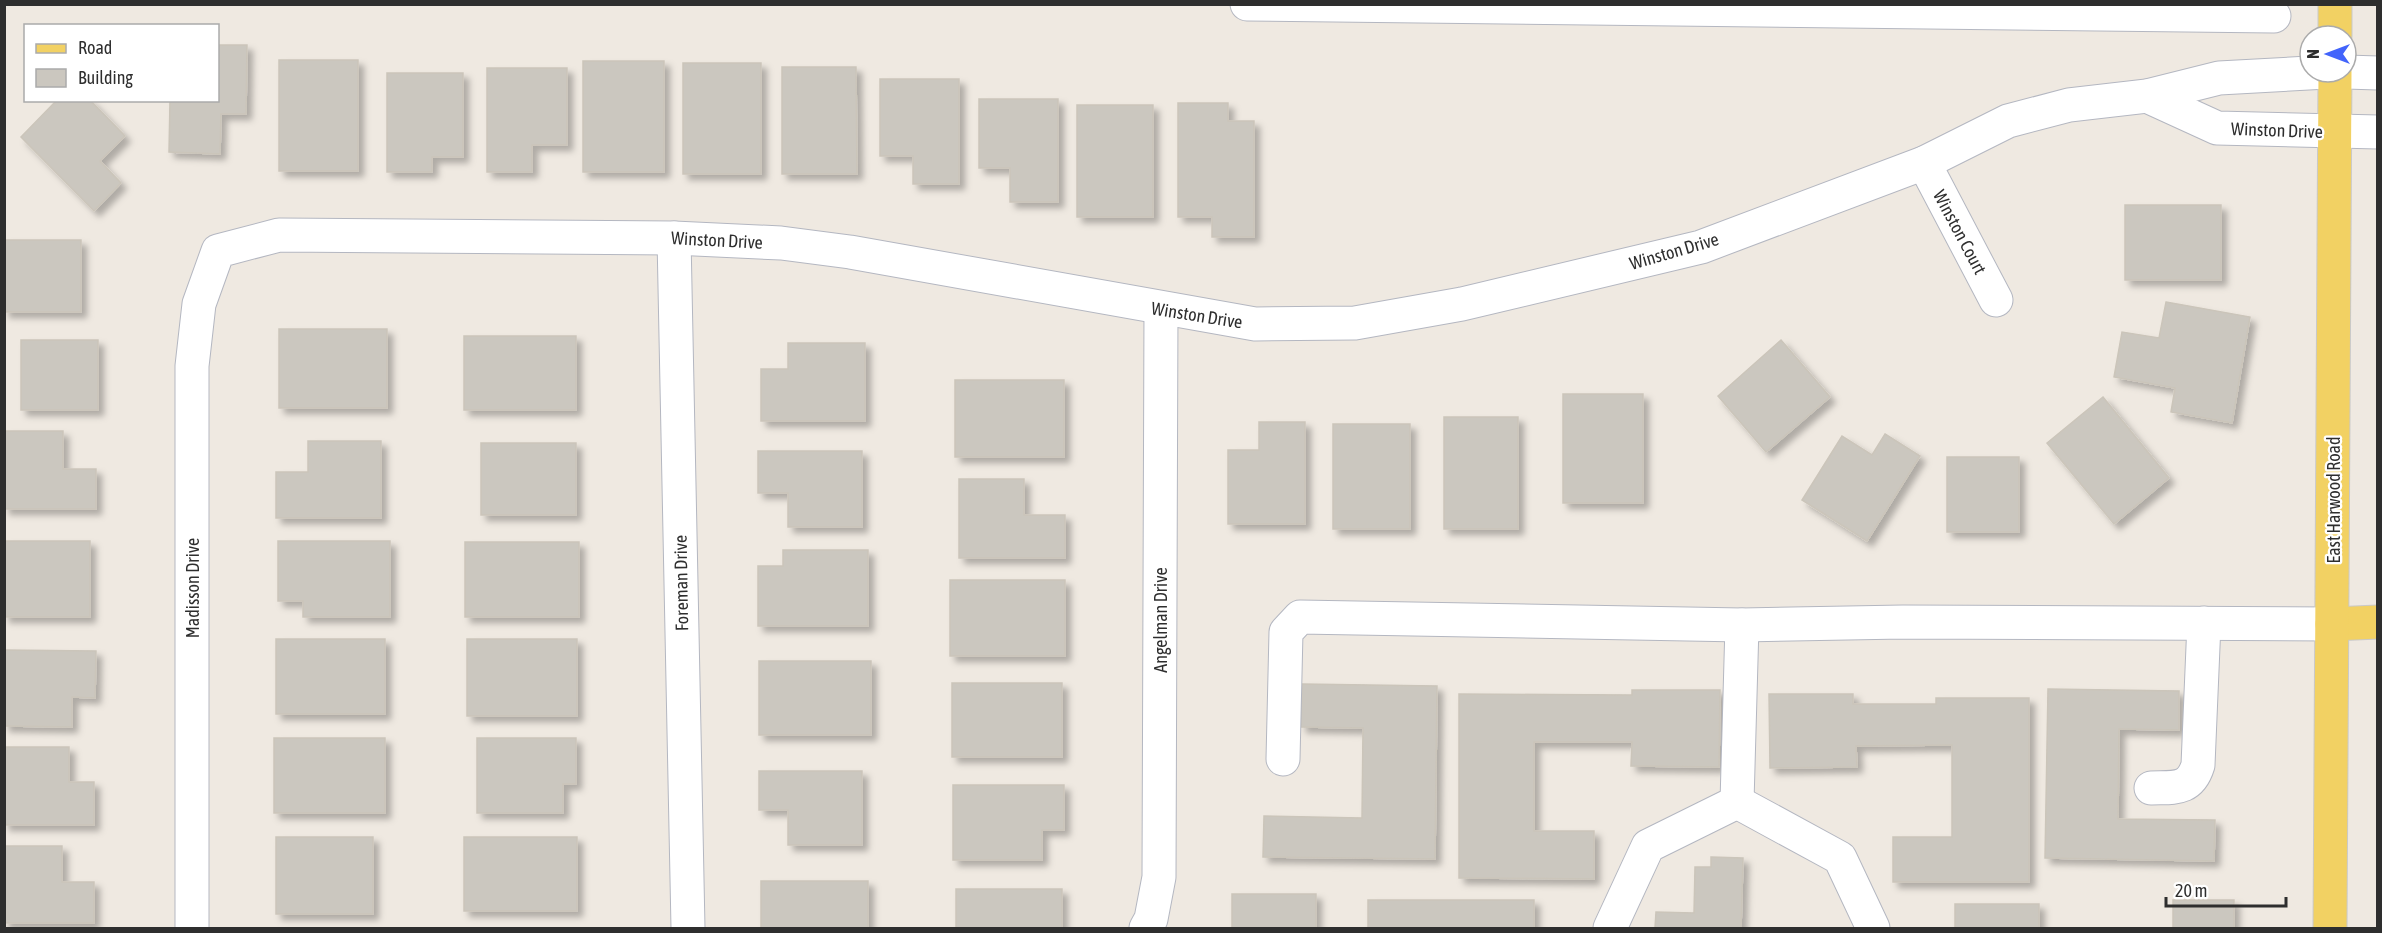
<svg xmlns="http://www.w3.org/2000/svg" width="2382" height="933" viewBox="0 0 2382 933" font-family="'Asap Condensed',sans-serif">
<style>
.building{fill:#cbc7bf;stroke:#cbc5ba;stroke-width:1.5;filter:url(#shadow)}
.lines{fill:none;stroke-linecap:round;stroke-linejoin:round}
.minor-casing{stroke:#b4b7c1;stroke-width:35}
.major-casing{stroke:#c9c9c9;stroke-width:35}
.minor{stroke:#fff;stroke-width:33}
.major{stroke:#f2d163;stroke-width:33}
.labels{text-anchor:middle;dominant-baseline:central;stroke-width:4.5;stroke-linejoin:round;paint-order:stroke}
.street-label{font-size:18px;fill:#2e2e2e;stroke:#fff}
</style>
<defs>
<filter id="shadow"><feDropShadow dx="5.5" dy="5.5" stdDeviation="3" flood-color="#0004"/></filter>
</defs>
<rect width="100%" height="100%" fill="#efe9e1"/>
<!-- building -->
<g class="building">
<polygon points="218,45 247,45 246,114 221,114 220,154 169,152 170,100 218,100"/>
<rect x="279" y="60" width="79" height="111"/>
<rect x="583" y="61" width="81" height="111"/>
<rect x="683" y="63" width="78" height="111"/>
<polygon points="782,67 856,67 857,174 782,174"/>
<polygon points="487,68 567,68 567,145 532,145 532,172 487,172"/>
<polygon points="387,73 463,73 463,157 432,157 432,172 387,172"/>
<polygon points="880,79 959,79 959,184 913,184 913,156 880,156"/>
<polygon points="979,99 1058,99 1058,202 1010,202 1010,168 979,168"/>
<polygon points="57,100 90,100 125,136 100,161 121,183 94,211 21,137"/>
<polygon points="1178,103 1228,103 1228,121 1254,121 1254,237 1212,237 1212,217 1178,217"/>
<rect x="1077" y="105" width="76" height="112"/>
<rect x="2125" y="205" width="96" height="75"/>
<rect x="4" y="240" width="77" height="72"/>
<polygon points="2166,302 2250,317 2232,423 2171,412 2175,388 2114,377 2122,332 2159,338"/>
<rect x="279" y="329" width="108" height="79"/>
<rect x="464" y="336" width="112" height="74"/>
<rect x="21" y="340" width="77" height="70"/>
<polygon points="1781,340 1830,397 1766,452 1718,396"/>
<polygon points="788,343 865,343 865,421 761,421 761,369 788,369"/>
<rect x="955" y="380" width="109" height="77"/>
<rect x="1563" y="394" width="80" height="109"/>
<polygon points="2103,397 2169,478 2114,524 2047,443"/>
<rect x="1444" y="417" width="74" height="112"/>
<polygon points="1259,422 1305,422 1305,524 1228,524 1228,450 1259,450"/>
<rect x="1333" y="424" width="77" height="105"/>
<polygon points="4,431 63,431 63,469 96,469 96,509 4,509"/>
<polygon points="1885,434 1920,456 1867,541 1802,500 1842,436 1872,455"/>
<polygon points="308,441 381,441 381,518 276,518 276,472 308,472"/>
<rect x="481" y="443" width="95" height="72"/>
<polygon points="758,451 862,451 862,527 788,527 788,493 758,493"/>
<rect x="1947" y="457" width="72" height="75"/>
<polygon points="959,479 1024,479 1024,515 1065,515 1065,558 959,558"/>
<rect x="4" y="541" width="86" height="76"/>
<polygon points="278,541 390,541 390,617 303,617 303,601 278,601"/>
<rect x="465" y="542" width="114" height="75"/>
<polygon points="783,550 868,550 868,626 758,626 758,566 783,566"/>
<rect x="950" y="580" width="115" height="76"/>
<rect x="276" y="639" width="109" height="75"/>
<rect x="467" y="639" width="110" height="77"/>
<polygon points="4,650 96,651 95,698 72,697 72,727 4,726"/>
<rect x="759" y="661" width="112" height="74"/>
<rect x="952" y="683" width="110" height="74"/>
<polygon points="1302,684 1437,686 1435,859 1263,857 1264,816 1362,818 1363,728 1301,727"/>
<polygon points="2048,689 2179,691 2179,730 2119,729 2118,819 2215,820 2214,861 2045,858"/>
<polygon points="1632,690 1720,690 1719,767 1631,766 1632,742 1534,742 1534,831 1594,831 1594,879 1459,878 1459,694 1632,695"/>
<polygon points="1769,694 1853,694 1853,704 1936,704 1936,698 2029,698 2029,882 1893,882 1893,837 1952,837 1952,745 1856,746 1857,767 1770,768"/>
<rect x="274" y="738" width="111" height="75"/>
<polygon points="477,738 576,738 576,784 563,784 563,813 477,813"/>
<polygon points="4,747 69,747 69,782 94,782 94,825 4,825"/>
<polygon points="759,771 862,771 862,845 788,845 788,810 759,810"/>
<polygon points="953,785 1064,785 1064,830 1042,830 1042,860 953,860"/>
<rect x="276" y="837" width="97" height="77"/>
<rect x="464" y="837" width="113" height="74"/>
<polygon points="4,846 62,846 62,882 94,882 94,923 4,923"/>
<polygon points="1711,857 1743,858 1741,928 1655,928 1656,912 1694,913 1695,867 1711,867"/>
<rect x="761" y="881" width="107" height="47"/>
<rect x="956" y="889" width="106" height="39"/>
<rect x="1232" y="894" width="84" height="34"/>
<rect x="1368" y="900" width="166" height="28"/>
<rect x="2173" y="900" width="61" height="28"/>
<rect x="1955" y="904" width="84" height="24"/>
</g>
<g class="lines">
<!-- minor casing -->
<g class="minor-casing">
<g id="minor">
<polyline points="1247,4 2274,16"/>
<polyline points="2346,72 2378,73"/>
<polyline points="2147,96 2217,128 2378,132"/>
<polyline points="1924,163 1996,300"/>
<polyline points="674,238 688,928"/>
<polyline points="1283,759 1286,632 1300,617 1742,625 1903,622 2332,624"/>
<path d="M 2151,788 C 2174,787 2190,791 2198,765 L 2204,623"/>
<polyline points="1737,802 1840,858 1873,928"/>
<polyline points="192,928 192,366 199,304 218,251 279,235 674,238 781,243 850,252 1255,324 1355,323 1462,304 1701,247 1924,163 2008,121 2069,105 2147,96 2219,78 2327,72"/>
<polyline points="1146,928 1151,919 1159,877 1161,309"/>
<polyline points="1610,928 1648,846 1737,802 1742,625"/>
</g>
</g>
<!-- major casing -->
<g class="major-casing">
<g id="major">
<polyline points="2335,4 2335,36"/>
<polyline points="2332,624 2378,622"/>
<polyline points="2330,928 2335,72"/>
</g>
</g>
<!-- minor -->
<use href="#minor" class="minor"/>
<!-- major -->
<use href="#major" class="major"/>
</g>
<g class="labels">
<!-- street labels -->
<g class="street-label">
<text transform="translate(2277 130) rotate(2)">Winston Drive</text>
<text transform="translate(1960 232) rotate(62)">Winston Court</text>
<text transform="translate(717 240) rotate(3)">Winston Drive</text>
<text transform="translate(1674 251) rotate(-16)">Winston Drive</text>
<text transform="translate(1197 315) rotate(9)">Winston Drive</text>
<text transform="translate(2333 500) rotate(-90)">East Harwood Road</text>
<text transform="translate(681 583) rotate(-91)">Foreman Drive</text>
<text transform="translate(192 588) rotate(-90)">Madisson Drive</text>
<text transform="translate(1160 620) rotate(-90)">Angelman Drive</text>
</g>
</g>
<!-- border -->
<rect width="2382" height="933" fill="none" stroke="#2e2e2e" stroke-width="12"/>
<!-- legend -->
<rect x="24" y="24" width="195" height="78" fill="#ffffff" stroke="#ababab" stroke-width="1.5"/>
<rect x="36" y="44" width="30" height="9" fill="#f2d163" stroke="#ababab" stroke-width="1.5"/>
<text x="78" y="54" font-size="18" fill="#2e2e2e">Road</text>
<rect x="36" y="69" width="30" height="18" fill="#cbc7bf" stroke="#ababab" stroke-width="1.5"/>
<text x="78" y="84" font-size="18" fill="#2e2e2e">Building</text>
<!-- north arrow -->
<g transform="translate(2328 54) rotate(270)"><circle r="28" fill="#ffffff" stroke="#ababab" stroke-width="1.5"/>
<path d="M0-4.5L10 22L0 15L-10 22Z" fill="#4264fb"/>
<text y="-9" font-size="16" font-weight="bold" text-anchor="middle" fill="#2e2e2e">N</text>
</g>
<!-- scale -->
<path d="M2166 897v9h120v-9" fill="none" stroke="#2e2e2e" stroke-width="3"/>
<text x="2175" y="897" font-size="18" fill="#2e2e2e" stroke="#ffffff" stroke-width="4.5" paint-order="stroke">20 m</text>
</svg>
